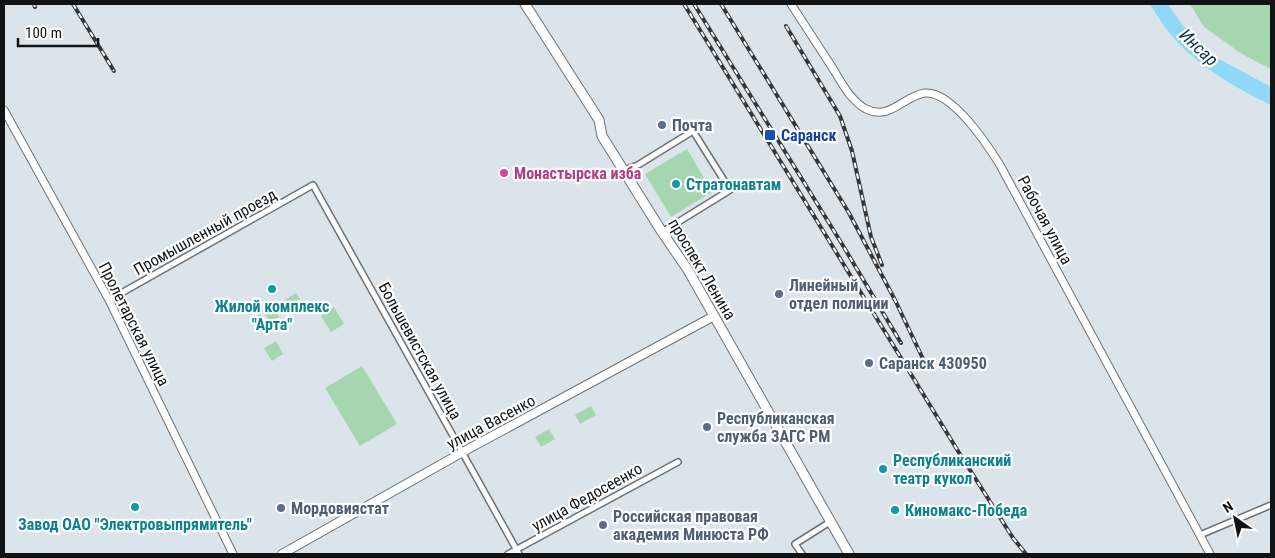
<svg xmlns="http://www.w3.org/2000/svg" width="1275" height="558" viewBox="0 0 1275 558" font-family="'Roboto Condensed',sans-serif">
<style>
.green{fill:#a6d6af}
.water{fill:#8fd8f6}
.lines{fill:none;stroke-linecap:round;stroke-linejoin:round}
.minor-casing{stroke:#6b7379;stroke-width:8}
.tertiary-casing{stroke:#6b7379;stroke-width:9}
.secondary-casing{stroke:#6b7379;stroke-width:10}
.primary-casing{stroke:#6b7379;stroke-width:11}
.minor{stroke:#fff;stroke-width:5}
.tertiary{stroke:#fff;stroke-width:7}
.secondary{stroke:#fff;stroke-width:8}
.primary{stroke:#fff;stroke-width:9}
.rail-casing{stroke:#34383b;stroke-width:4}
.rail{stroke:#fff;stroke-width:2;stroke-dasharray:5.5;stroke-linecap:butt}
.service-dot{fill:#5c6f8a;stroke:#fff;stroke-width:2}
.transit-dot{fill:#1a4fb4;stroke:#fff;stroke-width:2}
.hotel-dot{fill:#d1479c;stroke:#fff;stroke-width:2}
.culture-dot{fill:#0f9aa8;stroke:#fff;stroke-width:2}
.labels{text-anchor:middle;dominant-baseline:central;stroke-width:4.5;stroke-linejoin:round;paint-order:stroke}
.service-label{font-size:16px;font-weight:bold;fill:#4e5e75;stroke:#fff;text-anchor:start}
.transit-label{font-size:16px;font-weight:bold;fill:#164399;stroke:#fff;text-anchor:start}
.hotel-label{font-size:16px;font-weight:bold;fill:#b23c85;stroke:#fff;text-anchor:start}
.culture-label{font-size:16px;font-weight:bold;fill:#0d838f;stroke:#fff;text-anchor:start}
.street-label{font-size:16px;fill:#101315;stroke:#fff}
.water-label{font-size:18px;font-style:italic;fill:#143744;stroke:#fff}
</style>
<rect width="100%" height="100%" fill="#dbe4eb"/>
<!-- green -->
<g class="green">
<polygon points="1190,4 1271,4 1271,69 1242,54 1204,27"/>
<polygon points="687,149 712,192 671,217 645,174"/>
<polygon points="296,293 300,299 277,313 279,317 270,322 264,313"/>
<polygon points="334,307 344,324 331,332 321,316"/>
<polygon points="260,314 267,325 259,330 253,319"/>
<polygon points="276,341 283,354 272,361 264,348"/>
<polygon points="362,366 397,424 360,446 325,388"/>
<polygon points="591,406 596,415 580,424 575,415"/>
<polygon points="549,429 555,439 541,447 535,437"/>
</g>
<!-- water -->
<path class="water" d="M 1150,4 L 1168,4 L 1183,26 L 1217,58 L 1271,87 L 1271,105 C 1236,88 1199,67 1172,36 C 1164,27 1157,15 1150,4 Z"/>
<g class="lines">
<!-- minor casing -->
<g class="minor-casing">
<g id="minor">
<polyline points="623,170 638,165 693,131 730,190 662,232"/>
<polyline points="109,300 313,185 519,554"/>
<polyline points="1200,535 1271,505"/>
<polyline points="508,554 678,462"/>
<polyline points="802,554 795,544 830,522"/>
</g>
</g>
<!-- tertiary casing -->
<g class="tertiary-casing">
<g id="tertiary">
<path d="M 791,4 C 804,24 817,44 830,64 C 840,79 849,100 866,109 C 890,121 903,96 925,93 C 952,91 987,144 1000,165 L 1210,554"/>
<polyline points="4,110 109,300 233,554"/>
</g>
</g>
<!-- secondary casing -->
<g class="secondary-casing">
<polyline id="secondary" points="282,554 470,448 714,316"/>
</g>
<!-- primary casing -->
<g class="primary-casing">
<polyline id="primary" points="525,4 599,120 602,136 662,232 688,270 849,554"/>
</g>
<!-- minor -->
<use href="#minor" class="minor"/>
<!-- tertiary -->
<use href="#tertiary" class="tertiary"/>
<!-- secondary -->
<use href="#secondary" class="secondary"/>
<!-- primary -->
<use href="#primary" class="primary"/>
<!-- rail casing -->
<g class="rail-casing">
<g id="rail">
<polyline points="34,4 35,7"/>
<polyline points="73,4 114,71"/>
<polyline points="684,4 958,451 1013,538 1026,554"/>
<polyline points="694,4 842,244 901,343"/>
<polyline points="721,4 849,213 895,300 924,361"/>
<polyline points="786,26 840,116 852,151 871,237 882,265"/>
</g>
</g>
<!-- rail -->
<use href="#rail" class="rail"/>
</g>
<!-- markers -->
<g class="service-dot">
<circle cx="662" cy="125" r="5"/>
<circle cx="779" cy="294" r="5"/>
<circle cx="869" cy="363" r="5"/>
<circle cx="707" cy="427" r="5"/>
<circle cx="281" cy="508" r="5"/>
<circle cx="603" cy="525" r="5"/>
</g>
<rect class="transit-dot" x="764" y="129" width="12" height="12" rx="2.5"/>
<circle class="hotel-dot" cx="504" cy="173" r="5"/>
<g class="culture-dot">
<circle cx="676" cy="184" r="5"/>
<circle cx="272" cy="289" r="5"/>
<circle cx="883" cy="469" r="5"/>
<circle cx="135" cy="507" r="5"/>
<circle cx="895" cy="510" r="5"/>
</g>
<g class="labels">
<!-- service labels -->
<g class="service-label">
<text x="672" y="125">Почта</text>
<text x="789" y="285">Линейный<tspan x="789" dy="18">отдел полиции</tspan></text>
<text x="879" y="363">Саранск 430950</text>
<text x="717" y="418">Республиканская<tspan x="717" dy="18">служба ЗАГС РМ</tspan></text>
<text x="291" y="508">Мордовиястат</text>
<text x="613" y="516">Российская правовая<tspan x="613" dy="18">академия Минюста РФ</tspan></text>
</g>
<!-- transit labels -->
<g class="transit-label">
<text x="781" y="135">Саранск</text>
</g>
<!-- hotel labels -->
<g class="hotel-label">
<text x="514" y="173">Монастырска изба</text>
</g>
<!-- culture labels -->
<g class="culture-label">
<text x="686" y="184">Стратонавтам</text>
<text x="272" y="306" text-anchor="middle">Жилой комплекс<tspan x="272" dy="18">"Арта"</tspan></text>
<text x="893" y="460">Республиканский<tspan x="893" dy="18">театр кукол</tspan></text>
<text x="905" y="510">Киномакс-Победа</text>
<text x="135" y="524" text-anchor="middle">Завод ОАО "Электровыпрямитель"</text>
</g>
<!-- street labels -->
<g class="street-label">
<text transform="translate(1045 220) rotate(62)">Рабочая улица</text>
<text transform="translate(205 232) rotate(-29)">Промышленный проезд</text>
<text transform="translate(702 269) rotate(59)">проспект Ленина</text>
<text transform="translate(134 324) rotate(63)">Пролетарская улица</text>
<text transform="translate(420 351) rotate(61)">Большевистская улица</text>
<text transform="translate(491 422) rotate(-28)">улица Васенко</text>
<text transform="translate(587 497) rotate(-29)">улица Федосеенко</text>
</g>
<!-- water labels -->
<g class="water-label">
<text transform="translate(1199 47) rotate(43)">Инсар</text>
</g>
</g>
<!-- border -->
<rect width="1275" height="558" fill="none" stroke="#101315" stroke-width="10"/>
<!-- north arrow -->
<g transform="translate(1235 518) rotate(327)" stroke="#ffffff" stroke-width="4" paint-order="stroke">
<path d="M0-4L9 19L0 12L-9 19Z" fill="#101315"/>
<text y="-8" font-size="14" font-weight="bold" text-anchor="middle" fill="#101315">N</text>
</g>
<!-- scale -->
<path d="M18 38v8h80v-8" fill="none" stroke="#101315" stroke-width="2.5"/>
<text x="25" y="38" font-size="15" fill="#101315" stroke="#ffffff" stroke-width="4" paint-order="stroke">100 m</text>
</svg>
